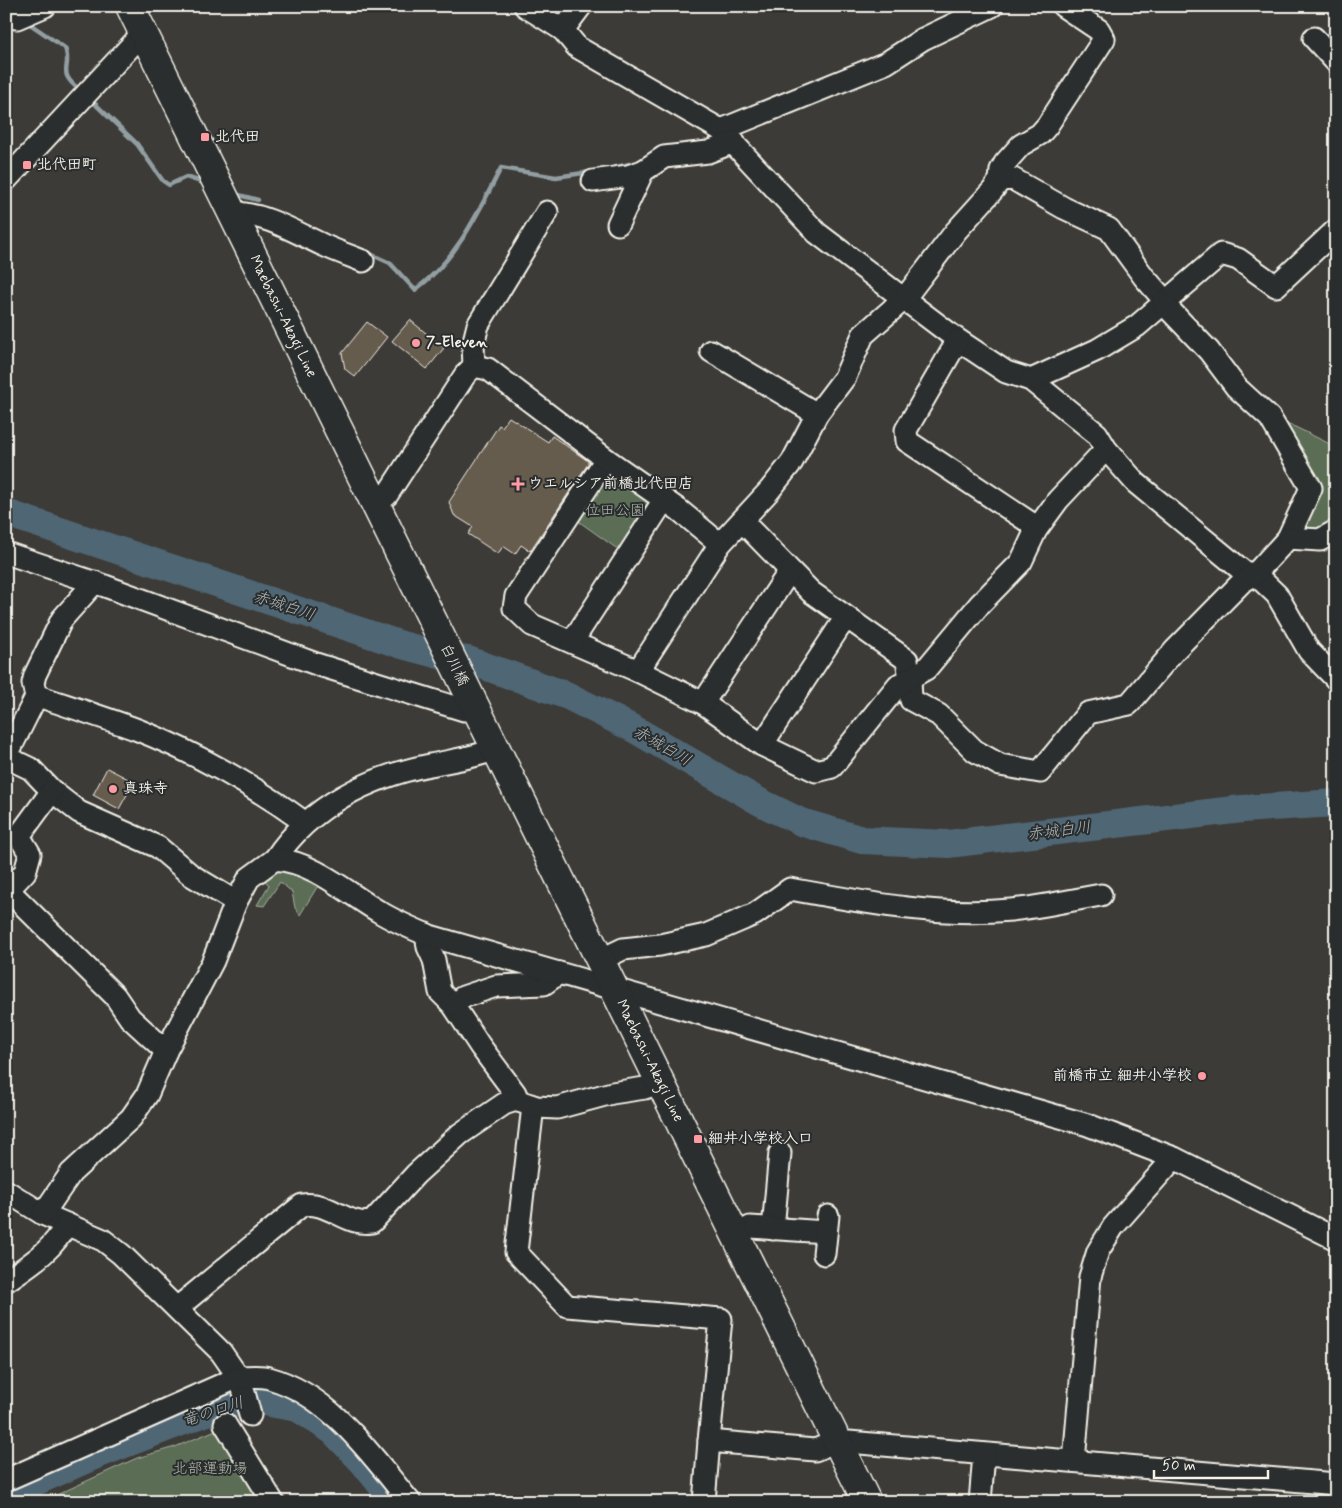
<svg xmlns="http://www.w3.org/2000/svg" width="1342" height="1508" viewBox="0 0 1342 1508" font-family="Mynerve,'Klee One',sans-serif">
<style>
.green{fill:#5b6d57;stroke:#a8afa0}
.lines{fill:none;stroke-linecap:round;stroke-linejoin:round}
.stream{stroke:#929ea2;stroke-width:4.5}
.river{stroke:#506674;stroke-width:28}
.building{fill:#665b4d;stroke:#f4f1e8}
.minor-casing{stroke:#f4f1e8;stroke-width:25}
.major-casing{stroke:#f4f1e8;stroke-width:31}
.minor{stroke:#2a2d2e;stroke-width:21}
.major{stroke:#2a2d2e;stroke-width:28}
.poi-dot{fill:#ff9aa2;stroke:#2a2d2e;stroke-width:2}
.labels{text-anchor:middle;dominant-baseline:central;stroke-width:4;stroke-linejoin:round;paint-order:stroke}
.poi-label{font-size:15px;font-weight:bold;fill:#f4f1e8;stroke:#2a2d2e;text-anchor:start}
.street-label{font-size:15px;fill:#f4f1e8;stroke:#2a2d2e}
.park-label{font-size:15px;fill:#afb6a7;stroke:#2a2d2e}
.water-label{font-size:16px;font-style:italic;fill:#b2b9ba;stroke:#2a2d2e}
</style>
<rect width="100%" height="100%" fill="#3c3b37"/>
<filter id="ink" filterUnits="userSpaceOnUse"><feTurbulence type="fractalNoise" baseFrequency=".02" numOctaves="2"/><feDisplacementMap in="SourceGraphic" scale="10" xChannelSelector="R" yChannelSelector="G"/><feConvolveMatrix kernelMatrix="1 2 1 2 8 2 1 2 1" color-interpolation-filters="sRGB"/></filter>
<g filter="url(#ink)">
<!-- green -->
<g class="green">
<polygon points="1281,420 1336,447 1336,478 1329,489 1336,494 1336,524 1327,531 1292,534 1315,486"/>
<polygon points="607,473 614,473 652,504 623,553 574,518"/>
<polygon points="280,866 322,879 300,915 295,908 292,892 280,882 264,906 257,905 269,885 259,875"/>
<polygon points="223,1427 270,1502 41,1502 137,1458 175,1447"/>
</g>
<g class="lines">
<!-- stream -->
<g class="stream">
<path d="M 27,22 L 65,48 C 73,68 55,71 80,90"/>
<polyline points="91,100 137,144 163,181 169,185 186,177 204,183"/>
<polyline points="612,168 634,163"/>
<polyline points="235,194 258,200"/>
<path d="M 366,252 L 390,263 L 415,290 C 457,259 478,213 501,168 L 556,177 L 590,172"/>
</g>
<!-- river -->
<g class="river">
<polyline points="6,513 402,645 443,656 468,660 568,696 634,729 760,802 801,822 862,840 948,844 1242,809 1336,803"/>
<polyline points="6,1495 94,1456 220,1407 252,1400 298,1408 333,1431 363,1462 395,1502"/>
</g>
</g>
<!-- building -->
<g class="building">
<polygon points="410,320 444,348 427,369 392,341"/>
<polygon points="367,322 387,337 355,377 345,369 342,353"/>
<polygon points="509,417 548,442 552,436 588,461 588,464 530,551 521,545 515,554 503,546 498,554 468,534 473,527 454,515 449,502 499,425 502,427"/>
<polygon points="107,768 134,782 119,809 93,795"/>
</g>
<g class="lines">
<!-- minor casing -->
<g class="minor-casing">
<g id="minor">
<polyline points="525,6 563,30 577,47 721,130 817,233 958,340 1006,372 1031,380 1097,434 1106,449 1136,483 1244,572 1255,574 1277,595 1309,651 1336,679"/>
<polyline points="6,17 17,18 45,6"/>
<polyline points="563,30 581,6"/>
<polyline points="1314,38 1336,62"/>
<polyline points="721,130 886,63 923,39 992,6"/>
<polyline points="6,180 143,33"/>
<polyline points="1000,180 1013,179 1064,208 1109,229 1144,277 1165,301"/>
<polyline points="593,181 628,176 643,171"/>
<path d="M 232,213 C 264,213 295,232 323,245 C 336,251 350,256 363,261"/>
<polyline points="618,224 643,171 664,157 708,152 734,142"/>
<polyline points="958,340 906,430 907,441 1029,522 1036,530"/>
<polyline points="711,351 817,414"/>
<polyline points="474,366 473,345 478,325 547,212"/>
<polyline points="1031,380 1097,350 1137,326 1221,254 1238,259 1276,286 1336,230"/>
<polyline points="606,459 516,596 514,608 532,625 638,671 720,544 769,491 792,462 817,414 845,377 863,335 904,299 956,231 993,190 1000,180 1001,170 1005,163 1021,145 1040,134 1047,126 1104,39 1099,30 1063,6"/>
<polyline points="375,504 387,495 465,375 474,366 488,369 606,459 679,510 720,544"/>
<polyline points="742,521 811,592 907,660 910,678 911,700 939,715 975,751 1000,765 1040,772 1088,713 1129,704 1175,650 1242,582 1255,574 1288,538 1311,488 1270,418 1236,387 1209,351 1163,303"/>
<polyline points="1288,538 1320,540 1336,531"/>
<polyline points="6,553 105,586 319,665 464,710 476,709"/>
<polyline points="572,642 664,500"/>
<polyline points="638,671 703,703 762,745 816,771 832,767 898,685 926,669 980,604 1021,562 1036,530 1058,500 1106,449"/>
<path d="M 36,697 L 41,697 C 74,708 106,718 138,730 C 194,752 256,787 304,822"/>
<polyline points="703,703 789,572"/>
<polyline points="762,745 840,626 848,619"/>
<polyline points="6,757 31,769 52,791 79,812 158,847 191,875 236,902"/>
<polyline points="6,757 36,697 33,683 35,675 62,619 95,582"/>
<path d="M 275,859 C 310,806 369,777 430,765 C 454,760 473,758 496,749"/>
<polyline points="8,890 115,996 130,1018 166,1051"/>
<polyline points="6,892 25,872 30,854 19,836 52,791"/>
<polyline points="426,934 428,947 434,960 440,992 453,1005 480,1046 515,1093 518,1101"/>
<path d="M 600,960 L 623,949 L 660,945 L 706,935 L 755,914 L 790,889 C 862,902 937,917 1011,910 C 1041,907 1071,900 1101,895"/>
<polyline points="453,1005 463,997 496,986 544,984 559,973"/>
<polyline points="533,1106 516,1252 567,1306 721,1319 709,1441"/>
<polyline points="6,1191 43,1214 103,1240 121,1254 221,1352 241,1381 250,1415"/>
<path d="M 43,1214 L 71,1173 L 131,1118 L 147,1095 L 166,1051 L 213,961 L 236,902 L 249,878 L 275,859 C 314,862 346,892 378,911 C 394,921 413,929 430,936 L 1088,1125 L 1174,1158 L 1336,1239"/>
<polyline points="773,1229 780,1153"/>
<polyline points="736,1235 750,1227 826,1232"/>
<polyline points="824,1254 828,1216"/>
<path d="M 6,1281 C 29,1265 54,1250 66,1224"/>
<path d="M 177,1308 L 302,1205 C 328,1200 347,1227 372,1222 L 416,1174 L 460,1134 L 504,1104 L 516,1100 L 536,1107 L 557,1108 L 612,1093 L 645,1088 L 661,1082"/>
<polyline points="225,1424 273,1502"/>
<polyline points="1074,1461 1090,1277 1098,1251 1113,1227 1174,1158"/>
<path d="M 6,1480 L 239,1377 C 248,1377 260,1375 269,1378 C 331,1395 371,1455 410,1502"/>
<polyline points="704,1502 709,1441 815,1450 837,1441 1336,1484"/>
<polyline points="980,1502 984,1454"/>
</g>
</g>
<!-- major casing -->
<g class="major-casing">
<g id="major">
<path id="s1" d="M 130,6 L 867,1502"/>
</g>
</g>
<!-- minor -->
<use href="#minor" class="minor"/>
<!-- major -->
<use href="#major" class="major"/>
</g>
</g>
<!-- markers -->
<g class="poi-dot">
<rect x="200" y="132" width="10" height="10" rx="2.5"/>
<rect x="22" y="160" width="10" height="10" rx="2.5"/>
<circle cx="416" cy="343" r="5"/>
<path d="M515.5 476.5h5v5h5v5h-5v5h-5v-5h-5v-5h5z"/>
<circle cx="113" cy="789" r="5"/>
<circle cx="1202" cy="1076" r="5"/>
<rect x="693" y="1134" width="10" height="10" rx="2.5"/>
</g>
<g class="labels">
<!-- poi labels -->
<g class="poi-label">
<text x="215" y="137">北代田</text>
<text x="37" y="165">北代田町</text>
<text x="426" y="343">7-Eleven</text>
<text x="528" y="484">ウエルシア前橋北代田店</text>
<text x="123" y="789">真珠寺</text>
<text x="1192" y="1076" text-anchor="end">前橋市立 細井小学校</text>
<text x="708" y="1139">細井小学校入口</text>
</g>
<!-- street labels -->
<g class="street-label">
<text stroke="none"><textPath href="#s1" startOffset="346">Maebashi-Akagi Line</textPath></text>
<text transform="translate(454 665) rotate(64)">白川橋</text>
<text stroke="none"><textPath href="#s1" startOffset="1176">Maebashi-Akagi Line</textPath></text>
</g>
<!-- park labels -->
<g class="park-label">
<text x="615" y="511">位田公園</text>
<text x="210" y="1469">北部運動場</text>
</g>
<!-- water labels -->
<g class="water-label">
<text transform="translate(284 606) rotate(18)">赤城白川</text>
<text transform="translate(662 746) rotate(30)">赤城白川</text>
<text transform="translate(1059 831) rotate(-7)">赤城白川</text>
<text transform="translate(213 1412) rotate(-18)">竜の口川</text>
</g>
</g>
<!-- margin -->
<rect width="1342" height="1508" fill="none" stroke="#2a2d2e" stroke-width="25"/>
<rect x="12" y="12" width="1317" height="1483" fill="none" stroke="#f4f1e8" stroke-width="2" filter="url(#ink)"/>
<!-- scale -->
<path d="M1154 1470v8h114v-8" fill="none" stroke="#f4f1e8" stroke-width="2.5"/>
<text x="1162" y="1470" font-size="15" fill="#f4f1e8" stroke="#2a2d2e" stroke-width="4" paint-order="stroke">50 m</text>
</svg>
